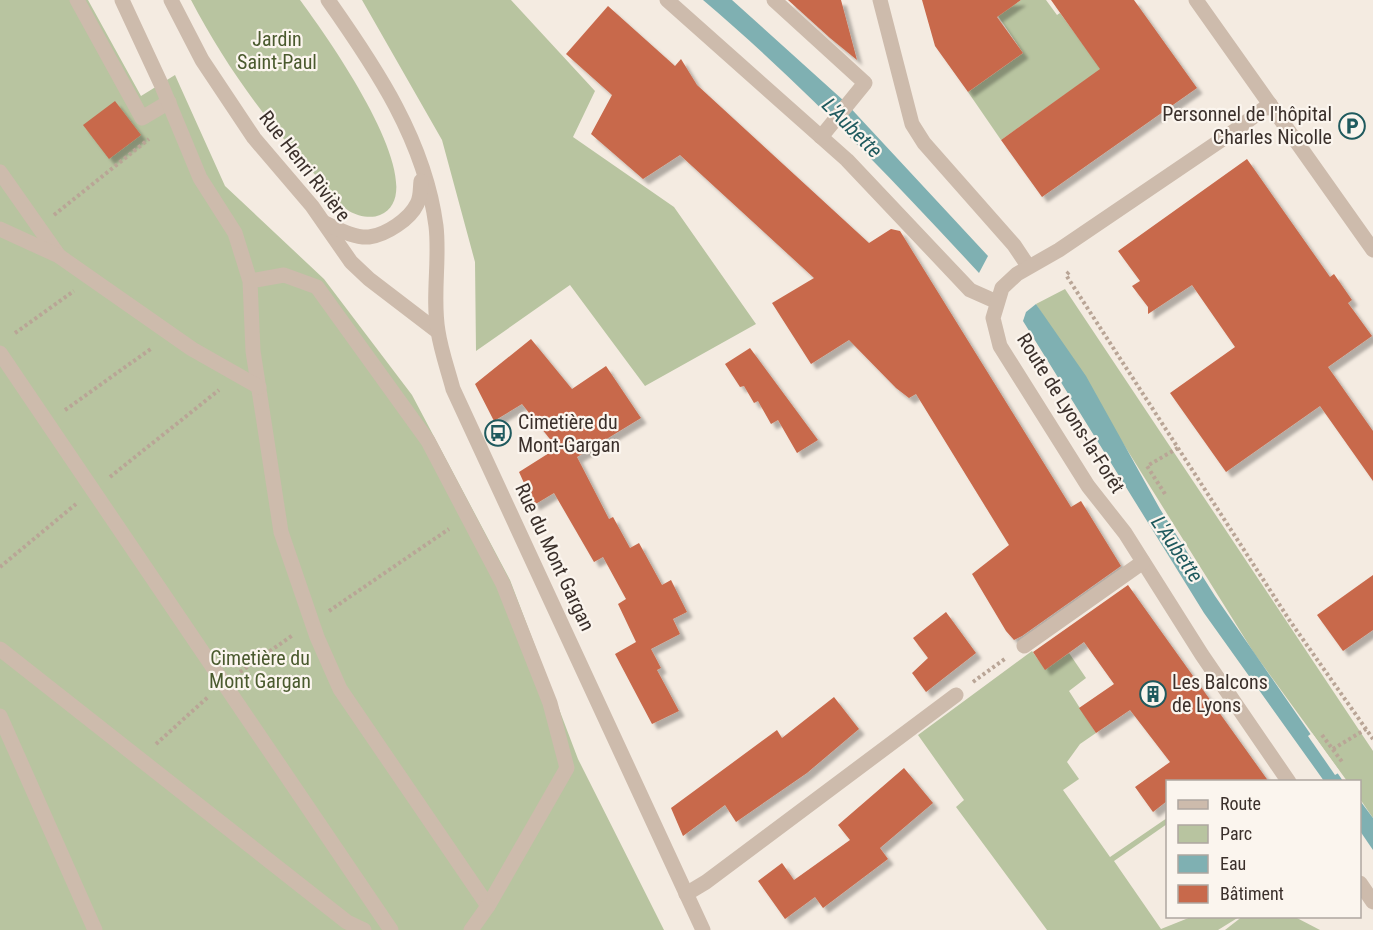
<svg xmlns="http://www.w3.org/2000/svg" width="1373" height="930" viewBox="0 0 1373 930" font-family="'Roboto Condensed',sans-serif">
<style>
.green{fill:#b8c4a0}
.water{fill:#7fb0b2}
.pier{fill:#f4ebe1}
.building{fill:#c8694b;filter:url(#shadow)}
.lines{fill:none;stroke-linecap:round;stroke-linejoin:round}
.path{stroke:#b9a596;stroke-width:4;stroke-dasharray:3 3;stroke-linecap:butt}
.minor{stroke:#cdbbac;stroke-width:15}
.labels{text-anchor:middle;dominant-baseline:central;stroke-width:4.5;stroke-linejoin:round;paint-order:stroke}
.park-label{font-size:20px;fill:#4a5a2e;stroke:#fbf5ee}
.poi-label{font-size:20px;fill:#3b302b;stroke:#fbf5ee;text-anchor:start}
.street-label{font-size:20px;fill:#3b302b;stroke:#fbf5ee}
.water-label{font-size:21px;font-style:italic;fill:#1f5a5e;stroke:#fbf5ee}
</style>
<defs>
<filter id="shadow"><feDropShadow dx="5.5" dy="5.5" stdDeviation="1.5" flood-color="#0004"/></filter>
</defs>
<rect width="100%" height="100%" fill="#f4ebe1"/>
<!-- green -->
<g class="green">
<polygon points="0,0 88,0 141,96 175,75 225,186 324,279 412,395 510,580 578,759 664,930 0,930"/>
<path d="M 191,0 L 300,0 C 321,28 439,191 380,215 C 371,219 357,216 349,211 C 338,204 327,188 318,178 C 268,124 225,65 191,0 Z"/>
<polygon points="362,0 511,0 595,91 573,137 674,207 756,324 645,386 570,285 476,351 475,262 442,140"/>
<polygon points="1021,0 1046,0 1057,15 1060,13 1101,69 1001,140 968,92 1023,53 998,16"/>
<polygon points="1065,289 1373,751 1373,818 1360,799 1360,782 1347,781 1254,653 1036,304"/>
<polygon points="1032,651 1045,669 1069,653 1086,678 1069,691 1096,733 1080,744 1067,762 1079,779 1063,790 1110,857 1167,818 1167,824 1114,861 1161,929 1191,917 1239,917 1218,930 1047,930 956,807 964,800 918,735"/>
<polygon points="1243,916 1295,917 1320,930 1225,930"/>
</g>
<!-- water -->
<g class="water">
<path d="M 703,0 L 732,0 L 844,101 L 988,256 L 979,273 C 891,178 802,84 703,0 Z"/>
<polygon points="1036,304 1086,376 1160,509 1215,596 1343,781 1324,781 1204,613 1023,321 1026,312"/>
<polygon points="1361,802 1373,818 1373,850 1360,831"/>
</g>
<!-- pier -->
<polygon class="pier" points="1312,733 1340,772 1335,775 1308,736"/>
<!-- building -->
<g class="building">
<polygon points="788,0 841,0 857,60 830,38"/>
<polygon points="922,0 1021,0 997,17 1023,53 968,92 935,46"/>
<polygon points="1051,0 1134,0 1197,88 1042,197 1001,140 1100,69"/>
<polygon points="608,6 675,66 681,59 697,85 869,243 891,229 900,231 1071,507 1081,501 1121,566 1022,636 1014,640 1006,631 972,574 1009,545 916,394 909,398 896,388 849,340 811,364 772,303 814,278 680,155 643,179 591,134 612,95 566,54"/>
<polygon points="115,101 141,135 109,159 83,125"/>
<polygon points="1247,159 1330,277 1334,274 1352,300 1348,303 1372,336 1328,367 1373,431 1373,481 1320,406 1226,472 1170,393 1235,347 1192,285 1148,314 1148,307 1132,286 1140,281 1118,251"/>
<polygon points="531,339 572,389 606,366 641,418 577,457 609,519 613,517 630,548 639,543 662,585 671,580 687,612 673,619 680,634 651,649 661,668 657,670 679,711 652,724 615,654 636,642 618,604 626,599 603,557 594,562 554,493 534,505 519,472 557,448 522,404 494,421 475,384"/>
<polygon points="750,348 818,440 797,453 778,420 771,424 758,401 754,403 744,386 740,387 725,364"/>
<polygon points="1373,575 1373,630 1343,651 1317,615"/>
<polygon points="1128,585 1168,641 1269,782 1167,782 1167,801 1153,812 1135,787 1170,762 1130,710 1096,733 1079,708 1114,684 1084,642 1045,670 1033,652"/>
<polygon points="946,612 976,653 926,692 912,673 928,658 913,638"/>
<polygon points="834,697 859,729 807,773 736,822 725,805 683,836 671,808 777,730 782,738"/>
<polygon points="904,768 933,803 880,848 888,859 823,908 815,897 785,919 758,881 782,863 794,880 850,840 838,825"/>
</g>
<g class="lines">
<!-- path -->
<g class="path">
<polyline points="54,215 149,139"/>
<polyline points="1069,272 1066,275 1290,621 1373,739"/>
<polyline points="15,333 74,291"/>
<polyline points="65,410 152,348"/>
<polyline points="110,477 219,390"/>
<polyline points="1165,494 1147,466 1178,448"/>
<polyline points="0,567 76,504"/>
<polyline points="329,611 449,529"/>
<polyline points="240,672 293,635"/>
<polyline points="973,682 1006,658"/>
<polyline points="1322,735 1343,763"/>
<polyline points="156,744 208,697"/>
<polyline points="1333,749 1366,729"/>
</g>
<!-- minor -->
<g class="minor">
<polyline points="77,0 142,118 169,102"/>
<polyline points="122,0 161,84 200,178 235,233 250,281 253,351 281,532 317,637 340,689 488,906 567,768 550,703 503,584 428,441 317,287 284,275 250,281"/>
<polyline points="171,0 202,60 254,138 312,206 351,262 369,279 437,331"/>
<path d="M 328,0 C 376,68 425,141 436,226 C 440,260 432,297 438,331 C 441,351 448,370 453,389 L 703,930"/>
<polyline points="667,0 847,160 970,290 997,302"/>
<polyline points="774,0 865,83 821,137"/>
<polyline points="880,0 912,124 924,143 1014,245 1028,266"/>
<polyline points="1196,0 1373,250"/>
<polyline points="1270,104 1233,132 1059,250 1017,274 1002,288 993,318 1000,346 1088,486 1125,533 1202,655 1289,782"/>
<polyline points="0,172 59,256"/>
<path d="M 325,223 C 338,229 354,238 369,237 C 386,235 410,219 417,204 C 421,197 420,188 421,181"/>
<polyline points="0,229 59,256 192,349 259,387"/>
<polyline points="0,353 391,930"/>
<polyline points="1024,646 1143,562"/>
<polyline points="0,649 347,922 364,930"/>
<polyline points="0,716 95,930"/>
<polyline points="1360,883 1373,902"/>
<polyline points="686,894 706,882 956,695"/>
<polyline points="471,930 488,906"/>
</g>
</g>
<!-- icons -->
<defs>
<g id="parking-ring" transform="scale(1.35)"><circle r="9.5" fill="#fbf5ee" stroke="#1f5a5e" stroke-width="1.5"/><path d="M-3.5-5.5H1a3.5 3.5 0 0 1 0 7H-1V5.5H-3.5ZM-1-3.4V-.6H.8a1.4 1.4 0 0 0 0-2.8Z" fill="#1f5a5e"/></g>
<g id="bus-ring" transform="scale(1.35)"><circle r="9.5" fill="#fbf5ee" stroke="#1f5a5e" stroke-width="1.5"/><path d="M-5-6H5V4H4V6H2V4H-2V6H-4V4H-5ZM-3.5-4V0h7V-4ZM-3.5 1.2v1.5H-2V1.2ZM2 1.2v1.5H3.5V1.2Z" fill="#1f5a5e"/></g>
<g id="building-ring" transform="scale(1.35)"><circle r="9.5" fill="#fbf5ee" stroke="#1f5a5e" stroke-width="1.5"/><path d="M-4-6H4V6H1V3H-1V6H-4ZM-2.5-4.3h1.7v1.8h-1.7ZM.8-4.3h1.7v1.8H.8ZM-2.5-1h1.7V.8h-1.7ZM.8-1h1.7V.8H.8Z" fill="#1f5a5e"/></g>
</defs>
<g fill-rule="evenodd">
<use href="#parking-ring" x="1352" y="126"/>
<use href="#bus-ring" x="498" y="433"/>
<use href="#building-ring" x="1153" y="694"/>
</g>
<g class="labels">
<!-- park labels -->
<g class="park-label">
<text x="277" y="39">Jardin<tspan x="277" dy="23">Saint-Paul</tspan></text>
<text x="260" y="658">Cimetière du<tspan x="260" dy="23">Mont Gargan</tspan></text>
</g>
<!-- poi labels -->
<g class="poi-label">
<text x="1332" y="114" text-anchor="end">Personnel de l'hôpital<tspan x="1332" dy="23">Charles Nicolle</tspan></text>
<text x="518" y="422">Cimetière du<tspan x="518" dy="23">Mont-Gargan</tspan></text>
<text x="1172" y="682">Les Balcons<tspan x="1172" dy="23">de Lyons</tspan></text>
</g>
<!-- street labels -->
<g class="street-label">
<text transform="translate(305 166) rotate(52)">Rue Henri Rivière</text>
<text transform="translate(1071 413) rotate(58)">Route de Lyons-la-Forêt</text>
<text transform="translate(555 557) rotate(65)">Rue du Mont Gargan</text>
</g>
<!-- water labels -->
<g class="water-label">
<text transform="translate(852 128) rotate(45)">L'Aubette</text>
<text transform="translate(1177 549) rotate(56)">L'Aubette</text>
</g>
</g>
<!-- legend -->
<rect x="1166" y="780" width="195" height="138" fill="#fbf5ee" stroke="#aea6a0" stroke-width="1.5"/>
<rect x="1178" y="800" width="30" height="9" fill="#cdbbac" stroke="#aea6a0" stroke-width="1.5"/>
<text x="1220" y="810" font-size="18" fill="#3b302b">Route</text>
<rect x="1178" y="825" width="30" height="18" fill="#b8c4a0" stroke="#aea6a0" stroke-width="1.5"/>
<text x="1220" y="840" font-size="18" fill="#3b302b">Parc</text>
<rect x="1178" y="855" width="30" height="18" fill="#7fb0b2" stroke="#aea6a0" stroke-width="1.5"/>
<text x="1220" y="870" font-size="18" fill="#3b302b">Eau</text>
<rect x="1178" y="885" width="30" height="18" fill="#c8694b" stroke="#aea6a0" stroke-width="1.5"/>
<text x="1220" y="900" font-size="18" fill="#3b302b">Bâtiment</text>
</svg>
